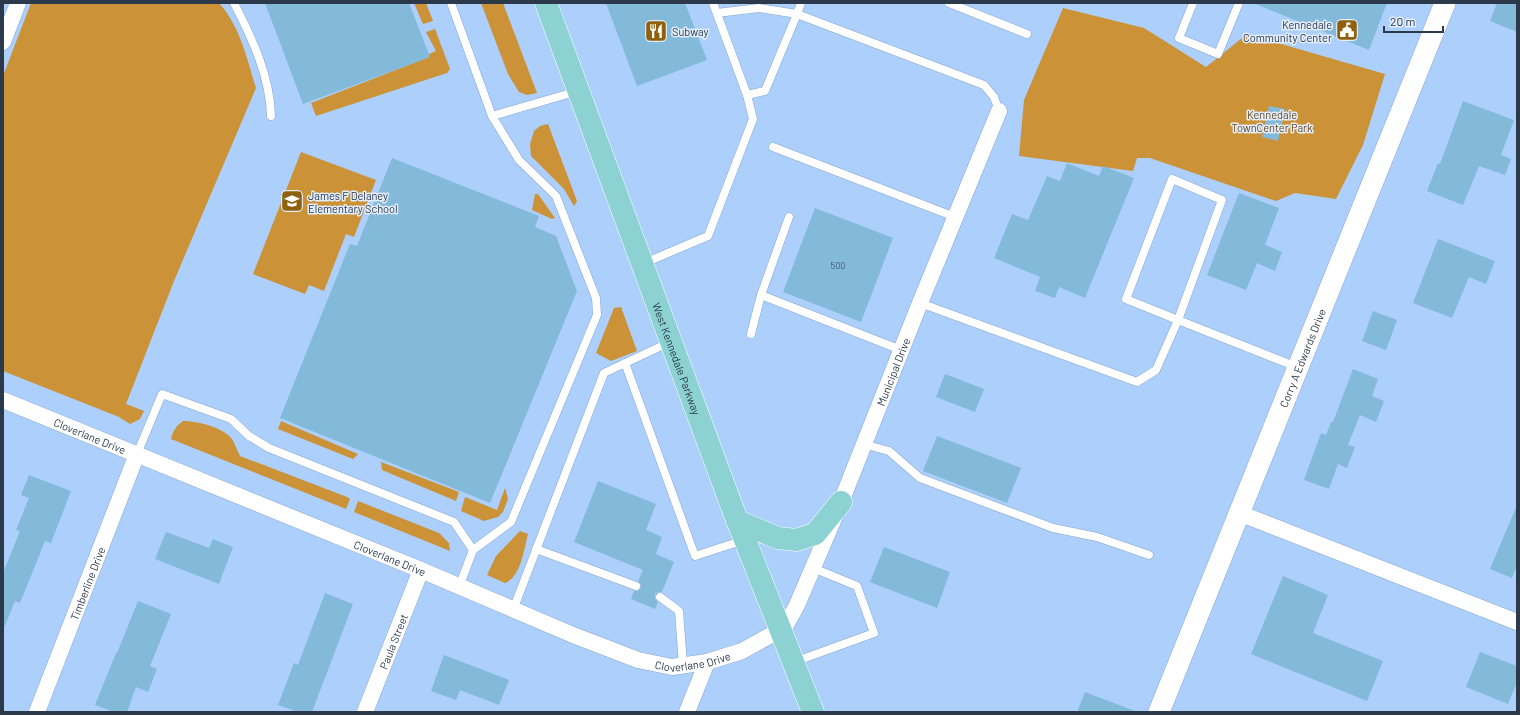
<svg xmlns="http://www.w3.org/2000/svg" width="1520" height="715" viewBox="0 0 1520 715" font-family="Barlow,sans-serif">
<style>
.green{fill:#cc9237}
.building{fill:#83bada}
.lines{fill:none;stroke-linecap:round;stroke-linejoin:round}
.service-casing{stroke:#83a5d0;stroke-width:9}
.minor-casing{stroke:#83a5d0;stroke-width:17}
.tertiary-casing{stroke:#83a5d0;stroke-width:22}
.primary-casing{stroke:#fff;stroke-width:23}
.service{stroke:#fff;stroke-width:8}
.minor{stroke:#fff;stroke-width:16}
.tertiary{stroke:#fff;stroke-width:21}
.primary{stroke:#8cd2d2;stroke-width:22}
.labels{text-anchor:middle;dominant-baseline:central;stroke-width:3;stroke-linejoin:round;paint-order:stroke}
.number-label{font-size:9px;fill:#41596f}
.poi-label{font-size:11px;fill:#2b394b;stroke:#e3eefc;text-anchor:start}
.park-label{font-size:11px;fill:#634821;stroke:#e3eefc}
.street-label{font-size:11px;fill:#2b394b;stroke:#e3eefc}
</style>
<rect width="100%" height="100%" fill="#accffc"/>
<!-- green -->
<g class="green">
<path d="M 31,3 L 219,3 C 240,26 247,59 256,88 L 174,281 L 126,404 L 144,411 L 140,419 L 130,424 L 119,417 L 3,371 L 3,76 Z"/>
<polygon points="414,3 426,3 433,21 423,24"/>
<polygon points="481,3 503,3 537,93 527,95 519,92 508,74"/>
<polygon points="1063,8 1144,28 1206,67 1247,34 1385,74 1363,145 1336,199 1295,193 1276,201 1150,158 1137,158 1133,171 1019,156 1024,100"/>
<polygon points="435,29 450,69 447,73 316,116 311,103 429,57 429,54 436,51 426,32"/>
<polygon points="548,124 577,201 574,206 564,189 531,156 530,144 534,131 540,126"/>
<polygon points="301,152 376,180 354,237 346,234 324,291 309,285 305,294 253,274"/>
<polygon points="535,194 538,194 555,218 552,219 532,210"/>
<polygon points="621,307 637,351 611,361 596,353 614,308"/>
<path d="M 183,421 C 197,421 223,427 232,439 C 235,444 237,450 240,456 L 347,497 L 350,499 L 346,509 L 171,439 C 173,431 176,426 183,421 Z"/>
<polygon points="281,421 358,454 353,459 278,429"/>
<polygon points="381,462 459,492 456,501 382,470"/>
<polygon points="505,488 508,499 503,512 498,517 484,521 461,511 465,497 497,510"/>
<polygon points="358,501 439,533 449,543 450,551 354,512"/>
<path d="M 520,531 L 528,534 C 524,549 521,577 505,583 L 487,575 L 496,556 Z"/>
</g>
<!-- building -->
<g class="building">
<polygon points="265,3 409,3 430,57 303,104"/>
<polygon points="606,3 685,3 707,60 637,86"/>
<polygon points="1253,3 1387,3 1369,50"/>
<polygon points="1497,3 1517,3 1517,32 1490,21"/>
<polygon points="1463,101 1514,120 1501,155 1511,159 1505,175 1479,166 1463,205 1427,191 1438,163 1440,164"/>
<polygon points="1269,106 1285,109 1278,141 1262,137"/>
<polygon points="392,158 539,216 535,227 556,236 577,291 490,503 280,418 350,244 357,246"/>
<polygon points="1067,163 1099,176 1103,166 1134,178 1085,298 1059,287 1055,298 1035,291 1040,277 994,258 1012,214 1028,220 1047,176 1060,181"/>
<polygon points="1239,193 1279,208 1265,245 1282,252 1275,271 1257,263 1246,290 1207,275"/>
<polygon points="815,208 893,238 861,322 783,292"/>
<polygon points="1438,239 1495,261 1486,284 1469,277 1452,318 1413,303"/>
<polygon points="1373,311 1397,320 1386,350 1362,341"/>
<polygon points="1353,369 1378,379 1372,396 1384,401 1376,422 1360,415 1348,445 1355,447 1347,468 1338,464 1329,489 1304,480 1321,433 1326,435 1331,422 1333,422"/>
<polygon points="945,374 984,389 975,412 936,397"/>
<polygon points="937,436 1021,468 1007,503 923,471"/>
<polygon points="29,475 71,491 51,543 45,541 20,603 15,601 4,628 3,628 3,573 20,531 16,530 29,498 21,495"/>
<polygon points="598,481 656,504 646,530 662,537 656,554 674,562 662,592 658,592 655,594 655,599 658,602 655,609 631,599 634,591 637,591 641,588 641,585 638,581 643,570 574,542"/>
<polygon points="1517,505 1517,565 1512,578 1490,569"/>
<polygon points="166,532 209,548 213,539 233,547 219,584 155,559"/>
<polygon points="884,547 950,572 937,608 870,582"/>
<polygon points="1283,576 1328,595 1313,633 1383,661 1367,701 1251,654"/>
<polygon points="325,593 353,604 312,712 298,712 278,705 294,663 298,665"/>
<polygon points="138,601 171,614 150,666 157,669 148,692 136,687 127,712 114,712 95,705 116,653 117,653"/>
<polygon points="1480,652 1517,666 1517,682 1508,704 1466,687"/>
<polygon points="444,655 509,680 499,705 460,690 456,700 431,691"/>
<polygon points="1085,692 1135,711 1135,712 1077,712"/>
</g>
<g class="lines">
<!-- service casing -->
<g class="service-casing">
<g id="service">
<path d="M 234,3 C 252,38 270,76 271,116"/>
<polyline points="451,3 492,116 578,91"/>
<polyline points="713,3 747,95"/>
<polyline points="801,3 797,14 984,85 994,97 999,111"/>
<polyline points="949,3 1027,34"/>
<polyline points="1193,3 1179,38 1218,54 1239,3"/>
<polyline points="773,147 955,217"/>
<polygon points="1172,179 1222,200 1178,320 1126,299"/>
<polyline points="642,264 708,236 753,119 747,95 765,91 797,14 759,8 717,13"/>
<polyline points="761,295 789,217"/>
<polyline points="920,303 1137,382 1156,370 1178,320 1297,367"/>
<polyline points="751,334 761,295 901,350"/>
<polyline points="625,363 695,556 744,540"/>
<polyline points="863,444 889,451 920,478 1053,528 1097,537 1149,555"/>
<polyline points="137,454 162,394 231,419 249,436 269,448 454,522 473,550"/>
<polyline points="536,549 636,586"/>
<polyline points="459,587 473,550 511,522 597,315 596,298 556,196 519,160 492,116"/>
<polyline points="660,597 679,611 683,665"/>
<polyline points="513,610 604,373 670,342"/>
<polyline points="794,662 874,633 857,586 813,568"/>
</g>
</g>
<!-- minor casing -->
<g class="minor-casing">
<g id="minor">
<polyline points="3,42 18,3"/>
<path id="s1" d="M 3,400 L 421,570 L 573,635 L 638,660 L 672,667 L 707,662 L 742,651 L 780,630 L 787,623 L 797,605 L 841,502 L 920,303 L 999,111"/>
<polyline points="1239,513 1517,622"/>
<path id="s2" d="M 37,712 L 137,454"/>
<path id="s3" d="M 365,712 L 421,570"/>
<polyline points="687,712 707,662"/>
</g>
</g>
<!-- tertiary casing -->
<g class="tertiary-casing">
<g id="tertiary">
<path id="s4" d="M 1159,712 L 1445,3"/>
</g>
</g>
<!-- primary casing -->
<g class="primary-casing">
<g id="primary">
<path id="s5" d="M 546,3 L 732,507 L 813,712"/>
<polyline points="737,521 778,538 796,540 815,534 841,502"/>
</g>
</g>
<!-- service -->
<use href="#service" class="service"/>
<!-- minor -->
<use href="#minor" class="minor"/>
<!-- tertiary -->
<use href="#tertiary" class="tertiary"/>
<!-- primary -->
<use href="#primary" class="primary"/>
</g>
<!-- icons -->
<defs>
<g id="civic-square" transform="scale(1.15)"><rect x="-9" y="-9" width="18" height="18" rx="4" fill="#90610c" stroke="#e3eefc"/><path d="M-.6-6.5H3V-4.5H.6V-3L4-1V1h2V6H-6V1h2V-1L-.6-3ZM-1.2 2.5V6h2.4V2.5Z" fill="#fff"/></g>
<g id="restaurant-square" transform="scale(1.15)"><rect x="-9" y="-9" width="18" height="18" rx="4" fill="#90610c" stroke="#e3eefc"/><path d="M-5-6h1v4h1v-4h1v4h1v-4h1v5L-1.5 .5V6h-2V.5L-5-1ZM5-6V6H3V1.5H1.5Q1.5-4 5-6Z" fill="#fff"/></g>
<g id="school-square" transform="scale(1.15)"><rect x="-9" y="-9" width="18" height="18" rx="4" fill="#90610c" stroke="#e3eefc"/><path d="M0-5L7-2L0 1L-7-2ZM-4 1L0 2.5L4 1V4Q0 6-4 4Z" fill="#fff"/></g>
</defs>
<g fill-rule="evenodd">
<use href="#civic-square" x="1347" y="30"/>
<use href="#restaurant-square" x="656" y="31"/>
<use href="#school-square" x="292" y="201"/>
</g>
<g class="labels">
<!-- number labels -->
<g class="number-label">
<text x="838" y="265">500</text>
</g>
<!-- poi labels -->
<g class="poi-label">
<text x="1332" y="24" text-anchor="end">Kennedale<tspan x="1332" dy="13">Community Center</tspan></text>
<text x="672" y="31">Subway</text>
<text x="308" y="195">James F Delaney<tspan x="308" dy="13">Elementary School</tspan></text>
</g>
<!-- park labels -->
<g class="park-label">
<text x="1272" y="114">Kennedale<tspan x="1272" dy="13">TownCenter Park</tspan></text>
</g>
<!-- street labels -->
<g class="street-label">
<text stroke="none"><textPath href="#s4" startOffset="382">Corry A Edwards Drive</textPath></text>
<text stroke="none"><textPath href="#s5" startOffset="379">West Kennedale Parkway</textPath></text>
<text stroke="none"><textPath href="#s1" startOffset="1119">Municipal Drive</textPath></text>
<text stroke="none"><textPath href="#s1" startOffset="94">Cloverlane Drive</textPath></text>
<text stroke="none"><textPath href="#s1" startOffset="418">Cloverlane Drive</textPath></text>
<text stroke="none"><textPath href="#s2" startOffset="138">Timberline Drive</textPath></text>
<text stroke="none"><textPath href="#s3" startOffset="76">Paula Street</textPath></text>
<text stroke="none"><textPath href="#s1" startOffset="742">Cloverlane Drive</textPath></text>
</g>
</g>
<!-- border -->
<rect width="1520" height="715" fill="none" stroke="#2b394b" stroke-width="8"/>
<!-- scale -->
<path d="M1384 26v6h59v-6" fill="none" stroke="#2b394b" stroke-width="2"/>
<text x="1390" y="26" font-size="12" fill="#2b394b" stroke="#e3eefc" stroke-width="3" paint-order="stroke">20 m</text>
</svg>
